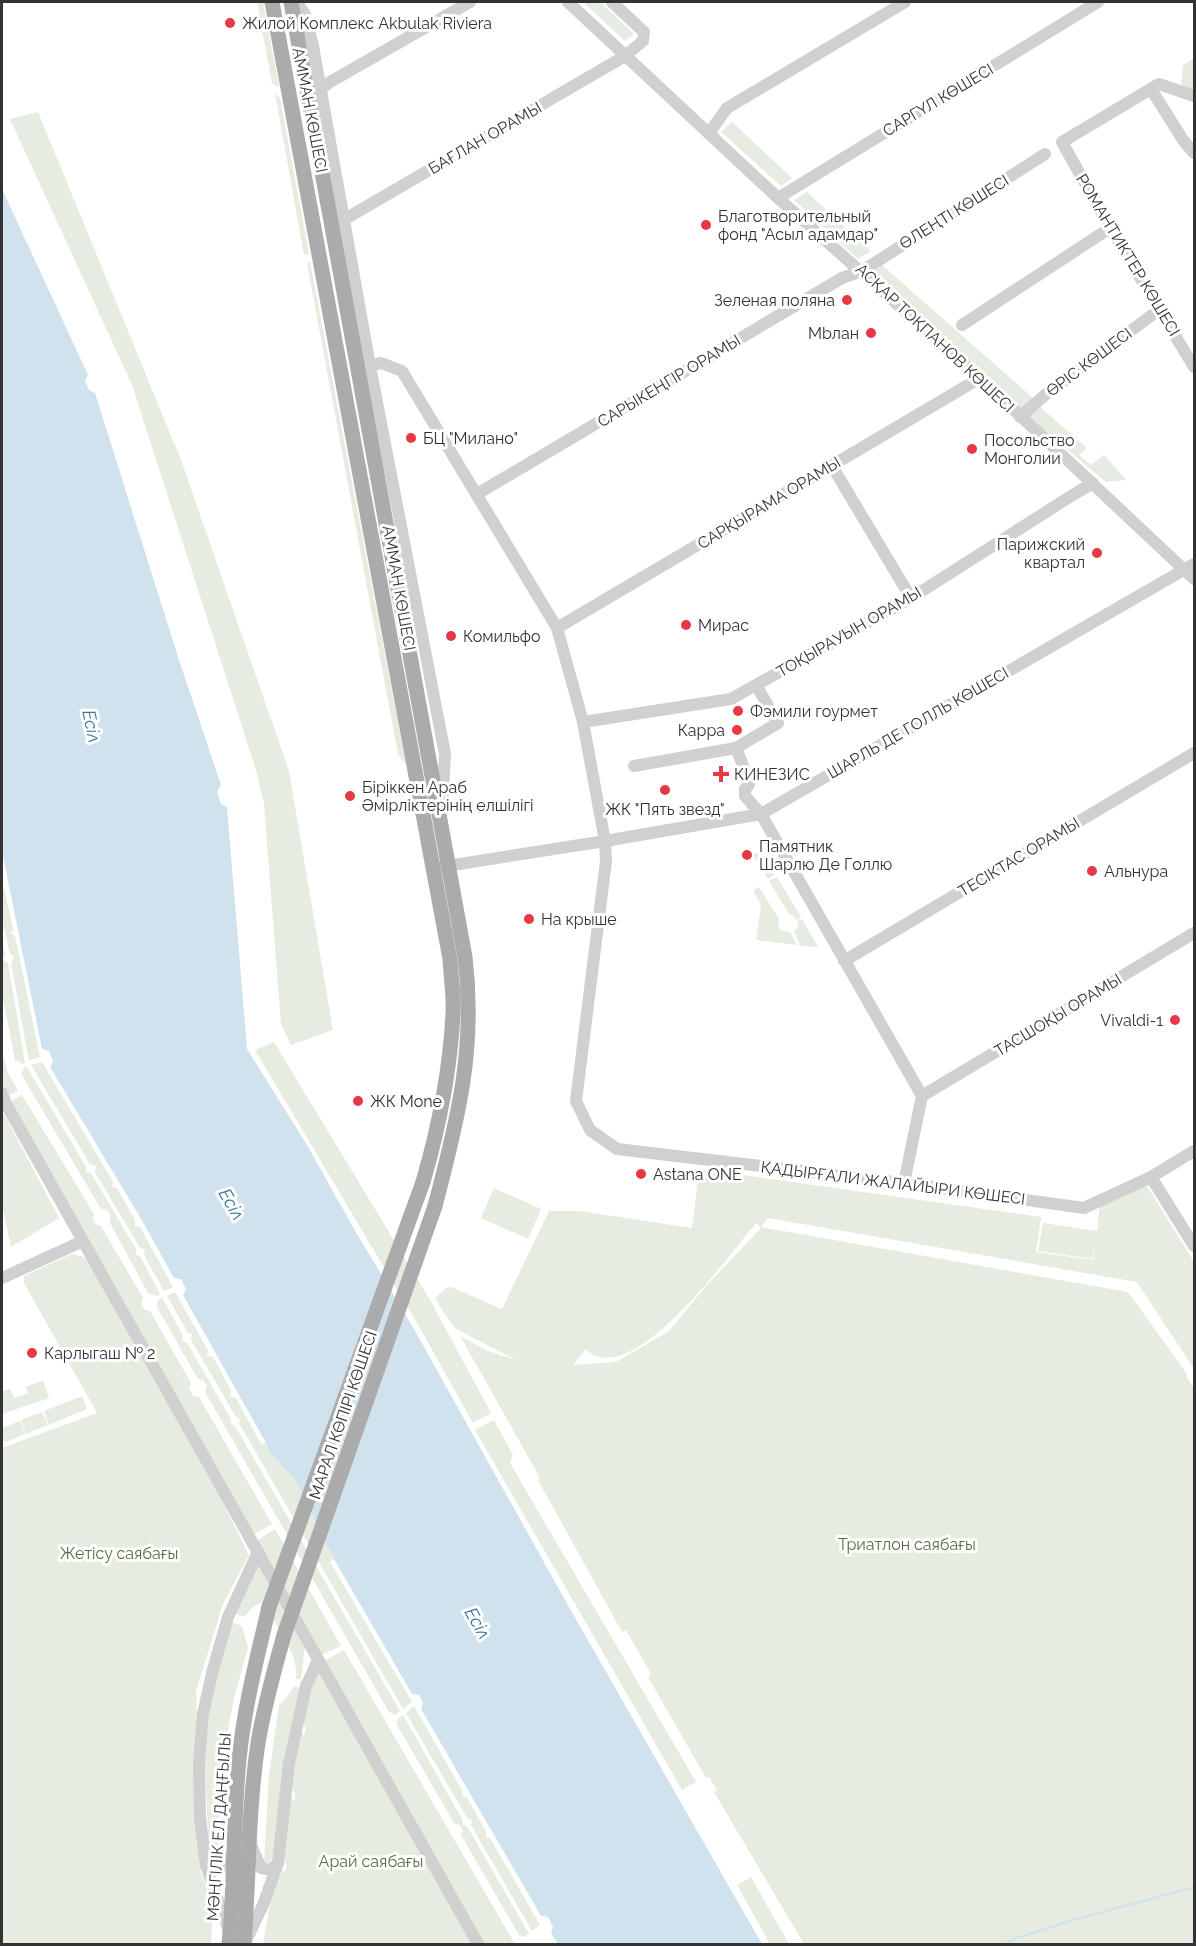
<svg xmlns="http://www.w3.org/2000/svg" width="1196" height="1946" viewBox="0 0 1196 1946" font-family="Raleway,sans-serif">
<style>
.green{fill:#e6ecdf;fill-rule:evenodd}
.water{fill:#cfe2ee}
.lines{fill:none;stroke-linecap:round;stroke-linejoin:round}
.stream{stroke:#cfe2ee;stroke-width:2}
.minor{stroke:#d0d0d0;stroke-width:12}
.major{stroke:#ababab;stroke-width:15}
.major-bridge{stroke:#ababab;stroke-width:15}
.poi-dot{fill:#e63946;stroke:#fff;stroke-width:2}
.labels{text-anchor:middle;dominant-baseline:central;stroke-width:6;stroke-linejoin:round;paint-order:stroke}
.poi-label{font-size:16px;fill:#333;stroke:#fff;text-anchor:start}
.street-label{font-size:16px;fill:#333;stroke:#fff}
.park-label{font-size:16px;fill:#56703f;stroke:#fff}
.water-label{font-size:18px;font-style:italic;fill:#3f7597;stroke:#fff}
</style>
<rect width="100%" height="100%" fill="#fff"/>
<!-- green -->
<g class="green">
<polygon points="257,2 263,2 279,87 272,83"/>
<polygon points="583,2 600,2 634,34 625,41"/>
<polygon points="1194,58 1194,91 1187,93 1181,83 1183,65"/>
<polygon points="275,93 280,98 309,254 304,255"/>
<polygon points="38,112 181,460 289,771 333,1030 291,1045 281,1024 264,804 256,770 132,385 10,119"/>
<polygon points="732,121 732,122 792,178 781,186 721,132"/>
<polygon points="807,192 871,251 858,259 794,200"/>
<polygon points="310,262 406,765 398,754 307,263"/>
<polygon points="882,265 1033,398 1021,410 872,273"/>
<polygon points="1039,406 1087,448 1079,455 1091,465 1104,455 1126,480 1106,482 1027,416"/>
<polygon points="760,851 775,875 768,879 753,855"/>
<polygon points="777,877 801,917 796,920 794,916 789,914 769,881"/>
<polygon points="2,886 4,888 13,929 11,933 15,936 40,1057 29,1061 11,963 14,957 10,954 2,919"/>
<polygon points="759,887 779,919 778,926 780,930 790,932 797,945 756,940 761,905 753,890"/>
<polygon points="802,919 818,947 801,946 794,932 798,927 797,922"/>
<polygon points="2,939 5,955 3,960 8,963 25,1063 22,1064 15,1060 2,993"/>
<polygon points="274,1042 430,1300 491,1413 473,1423 421,1330 255,1050"/>
<polygon points="4,1058 7,1071 18,1091 7,1096 2,1080 2,1059"/>
<polygon points="42,1062 113,1182 112,1187 117,1188 135,1220 135,1226 140,1227 173,1287 164,1291 144,1255 145,1249 140,1248 95,1172 96,1166 90,1164 31,1065"/>
<polygon points="24,1067 27,1067 86,1167 86,1172 91,1173 136,1249 136,1255 140,1256 160,1294 157,1296 148,1293 109,1221 111,1216 107,1210 101,1209 21,1074"/>
<polygon points="22,1095 94,1214 93,1219 96,1225 101,1226 143,1298 141,1303 144,1309 150,1311 191,1383 189,1388 193,1396 199,1397 272,1524 253,1535 9,1102"/>
<polygon points="4,1114 59,1218 11,1247 2,1205 2,1115"/>
<path d="M 699,1169 L 1041,1217 L 1036,1252 L 1093,1260 L 1095,1243 L 1092,1259 L 1038,1251 L 1043,1223 L 1097,1231 L 1100,1203 L 1145,1183 L 1194,1262 L 1194,1369 L 1137,1282 L 768,1218 L 761,1227 L 1128,1292 L 1187,1374 L 1186,1376 L 1194,1388 L 1194,1944 L 804,1944 L 714,1792 L 717,1790 L 709,1777 L 706,1778 L 648,1677 L 651,1674 L 626,1630 L 622,1632 L 539,1482 L 539,1476 L 460,1336 L 488,1351 L 516,1360 L 456,1329 L 443,1312 L 435,1298 L 446,1288 L 451,1287 L 502,1309 L 549,1211 L 579,1211 L 692,1228 ZM 756,1223 L 761,1228 L 707,1285 L 669,1331 L 616,1362 L 573,1365 L 586,1349 C 630,1394 730,1254 756,1223 Z"/>
<polygon points="494,1188 541,1209 528,1239 481,1218"/>
<polygon points="72,1254 81,1256 88,1261 219,1495 249,1555 223,1604 196,1691 197,1720 195,1770 200,1870 213,1906 211,1944 2,1944 2,1448 97,1413 24,1283 24,1276"/>
<polygon points="175,1292 208,1350 207,1356 213,1357 231,1390 230,1396 236,1398 261,1444 266,1443 270,1453 294,1478 334,1559 330,1562 412,1702 403,1709 239,1423 240,1419 236,1417 191,1340 192,1334 188,1333 167,1296"/>
<polygon points="162,1297 183,1336 182,1341 187,1343 231,1419 231,1424 235,1426 400,1711 395,1715 389,1712 205,1392 207,1386 203,1380 198,1379 157,1307 158,1300"/>
<polygon points="43,1380 49,1398 2,1414 2,1392 10,1389 14,1398 28,1393 26,1387"/>
<polygon points="82,1396 87,1409 49,1425 44,1411"/>
<polygon points="42,1412 48,1425 26,1434 21,1420"/>
<polygon points="494,1420 513,1455 510,1463 696,1782 682,1790 475,1430"/>
<polygon points="20,1421 25,1434 4,1443 2,1428"/>
<polygon points="275,1529 341,1646 321,1655 256,1541"/>
<path d="M 258,1565 L 261,1565 L 305,1646 L 301,1679 L 296,1679 C 300,1655 274,1622 262,1602 L 253,1607 L 244,1617 L 236,1614 L 255,1566 Z"/>
<polygon points="231,1622 242,1626 248,1648 234,1698 222,1761 217,1862 212,1862 209,1857 205,1763 209,1710 213,1689"/>
<polygon points="344,1650 515,1944 263,1944 270,1903 282,1870 285,1872 287,1864 283,1861 291,1795 294,1802 295,1793 290,1786 300,1729 304,1736 306,1729 302,1719 315,1674 324,1661"/>
<polygon points="294,1686 300,1688 284,1756 273,1856 270,1862 264,1863 269,1775 279,1705 286,1699"/>
<polygon points="414,1706 463,1792 462,1796 467,1797 486,1832 486,1837 490,1838 540,1925 532,1931 471,1825 472,1820 467,1818 406,1713"/>
<polygon points="403,1715 463,1821 463,1825 467,1826 529,1934 524,1937 519,1935 461,1835 462,1830 459,1825 454,1823 397,1725 397,1719"/>
<polygon points="751,1877 789,1944 770,1944 737,1885"/>
</g>
<!-- water -->
<polygon class="water" points="2,189 88,375 85,381 89,390 95,393 178,657 221,785 217,792 221,804 227,807 247,1049 307,1145 354,1229 414,1329 574,1616 762,1944 558,1944 551,1933 553,1927 548,1917 541,1916 421,1709 423,1703 419,1695 412,1694 334,1559 294,1478 270,1453 266,1443 183,1295 186,1289 181,1279 174,1278 140,1217 50,1067 53,1061 49,1051 42,1049 2,851"/>
<g class="lines">
<!-- stream -->
<polyline class="stream" points="1004,1944 1017,1938 1070,1921 1194,1887"/>
<!-- minor -->
<g class="minor">
<polyline points="296,2 305,14 313,46 370,366 445,754 442,808"/>
<polyline points="568,2 778,198 980,378 1194,579"/>
<polyline points="321,89 330,82 470,2"/>
<polyline points="1151,89 1183,140 1194,153"/>
<polyline points="1194,96 1159,84 1062,142 1110,228 1194,367"/>
<polyline points="710,132 727,108 905,2"/>
<polyline points="778,198 1098,2"/>
<polyline points="345,219 625,56 643,41 644,32 612,2"/>
<polyline points="962,325 1110,228"/>
<polyline points="370,366 381,363 402,371 557,628 583,722 605,841 606,861 576,1101 590,1130 617,1149 904,1183 1084,1208 1151,1177 1194,1151"/>
<polyline points="1020,417 1045,395 1160,309"/>
<polyline points="832,466 911,598"/>
<polyline points="477,494 842,278 862,271 1045,154"/>
<polyline points="557,628 980,378"/>
<polyline points="583,722 731,699 911,598 1071,496 1093,483"/>
<polyline points="736,748 749,781 749,785 745,789 745,796 761,814 922,1096 904,1183"/>
<polyline points="634,766 736,748 778,723 756,685"/>
<polyline points="440,867 605,841 761,814 1194,564"/>
<polyline points="844,961 1194,753"/>
<polyline points="2,1093 6,1104 478,1944"/>
<polyline points="922,1096 1194,933"/>
<polyline points="1151,1177 1194,1246"/>
<polyline points="2,1278 83,1241"/>
<path d="M 250,1843 L 261,1868 C 269,1871 272,1869 278,1863"/>
<polyline points="206,1866 200,1818 199,1763 203,1714 212,1673 228,1617 258,1552"/>
<polyline points="229,1931 206,1866 212,1870 220,1869 234,1850"/>
<polyline points="246,1941 263,1905 278,1863 289,1763 306,1686 318,1660"/>
</g>
<!-- major -->
<g class="major">
<path d="M 272,2 L 450,959 C 451,977 454,996 453,1014 C 450,1072 439,1127 423,1182"/>
<path d="M 291,2 L 465,957 C 476,1048 458,1119 435,1206"/>
<path d="M 229,1944 C 235,1883 233,1822 239,1760 C 244,1708 257,1658 269,1607"/>
<path d="M 244,1944 C 249,1877 248,1809 258,1743 C 264,1706 274,1671 284,1635"/>
</g>
<!-- major-bridge -->
<g class="major-bridge">
<polyline points="269,1607 423,1182"/>
<polyline points="284,1635 435,1206"/>
</g>
</g>
<!-- markers -->
<g class="poi-dot">
<circle cx="230" cy="23" r="6"/>
<circle cx="706" cy="225" r="6"/>
<circle cx="847" cy="300" r="6"/>
<circle cx="871" cy="333" r="6"/>
<circle cx="411" cy="438" r="6"/>
<circle cx="972" cy="449" r="6"/>
<circle cx="1097" cy="553" r="6"/>
<circle cx="686" cy="625" r="6"/>
<circle cx="451" cy="636" r="6"/>
<circle cx="738" cy="711" r="6"/>
<circle cx="737" cy="730" r="6"/>
<path d="M718 765h6v6h6v6h-6v6h-6v-6h-6v-6h6z"/>
<circle cx="665" cy="790" r="6"/>
<circle cx="350" cy="796" r="6"/>
<circle cx="747" cy="855" r="6"/>
<circle cx="1092" cy="871" r="6"/>
<circle cx="529" cy="919" r="6"/>
<circle cx="1175" cy="1020" r="6"/>
<circle cx="358" cy="1101" r="6"/>
<circle cx="641" cy="1174" r="6"/>
<circle cx="32" cy="1353" r="6"/>
</g>
<g class="labels">
<!-- poi labels -->
<g class="poi-label">
<text x="242" y="23">Жилой Комплекс Akbulak Riviera</text>
<text x="718" y="216">Благотворительный<tspan x="718" dy="18">фонд "Асыл адамдар"</tspan></text>
<text x="835" y="300" text-anchor="end">Зеленая поляна</text>
<text x="859" y="333" text-anchor="end">Мbлан</text>
<text x="423" y="438">БЦ "Милано"</text>
<text x="984" y="440">Посольство<tspan x="984" dy="18">Монголии</tspan></text>
<text x="1085" y="544" text-anchor="end">Парижский<tspan x="1085" dy="18">квартал</tspan></text>
<text x="698" y="625">Мирас</text>
<text x="463" y="636">Комильфо</text>
<text x="750" y="711">Фэмили гоурмет</text>
<text x="725" y="730" text-anchor="end">Карра</text>
<text x="734" y="774">КИНЕЗИС</text>
<text x="362" y="787">Біріккен Араб<tspan x="362" dy="18">Әмірліктерінің елшілігі</tspan></text>
<text x="665" y="809" text-anchor="middle">ЖК "Пять звезд"</text>
<text x="759" y="846">Памятник<tspan x="759" dy="18">Шарлю Де Голлю</tspan></text>
<text x="1104" y="871">Альнура</text>
<text x="541" y="919">На крыше</text>
<text x="1163" y="1020" text-anchor="end">Vivaldi-1</text>
<text x="370" y="1101">ЖК Mone</text>
<text x="653" y="1174">Astana ONE</text>
<text x="44" y="1353">Карлыгаш № 2</text>
</g>
<!-- street labels -->
<g class="street-label">
<text transform="translate(938 100) rotate(-31)">САРГҮЛ КӨШЕСІ</text>
<text transform="translate(310 110) rotate(79)">АММАН КӨШЕСІ</text>
<text transform="translate(485 138) rotate(-30)">БАҒЛАН ОРАМЫ</text>
<text transform="translate(954 212) rotate(-32)">ӨЛЕҢТІ КӨШЕСІ</text>
<text transform="translate(1128 255) rotate(59)">РОМАНТИКТЕР КӨШЕСІ</text>
<text transform="translate(935 338) rotate(43)">АСҚАР ТОҚПАНОВ КӨШЕСІ</text>
<text transform="translate(1089 362) rotate(-37)">ӨРІС КӨШЕСІ</text>
<text transform="translate(669 381) rotate(-31)">САРЫКЕҢГІР ОРАМЫ</text>
<text transform="translate(769 503) rotate(-31)">САРҚЫРАМА ОРАМЫ</text>
<text transform="translate(399 588) rotate(80)">АММАН КӨШЕСІ</text>
<text transform="translate(849 632) rotate(-30)">ТОҚЫРАУЫН ОРАМЫ</text>
<text transform="translate(918 723) rotate(-30)">ШАРЛЬ ДЕ ГОЛЛЬ КӨШЕСІ</text>
<text transform="translate(1019 857) rotate(-31)">ТЕСІКТАС ОРАМЫ</text>
<text transform="translate(1058 1015) rotate(-31)">ТАСШОҚЫ ОРАМЫ</text>
<text transform="translate(893 1183) rotate(7)">ҚАДЫРҒАЛИ ЖАЛАЙЫРИ КӨШЕСІ</text>
<text transform="translate(343 1415) rotate(-71)">МАРАЛ КӨПІРІ КӨШЕСІ</text>
<text transform="translate(219 1827) rotate(-86)">МӘҢГІЛІК ЕЛ ДАҢҒЫЛЫ</text>
</g>
<!-- park labels -->
<g class="park-label">
<text x="907" y="1544">Триатлон саябағы</text>
<text x="119" y="1553">Жетісу саябағы</text>
<text x="371" y="1861">Арай саябағы</text>
</g>
<!-- water labels -->
<g class="water-label">
<text transform="translate(92 726) rotate(78)">Есіл</text>
<text transform="translate(232 1204) rotate(60)">Есіл</text>
<text transform="translate(478 1623) rotate(60)">Есіл</text>
</g>
</g>
<!-- border -->
<rect width="1196" height="1946" fill="none" stroke="#333333" stroke-width="6"/>
</svg>
